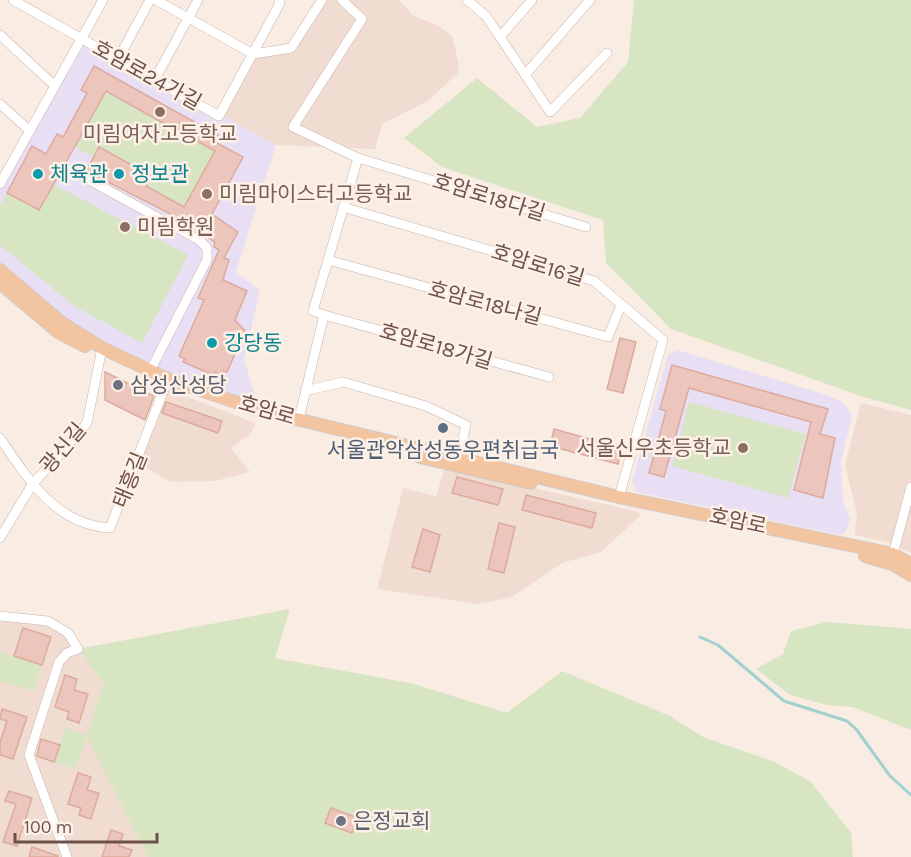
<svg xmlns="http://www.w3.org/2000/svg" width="911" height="857" viewBox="0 0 911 857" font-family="Karla,'Noto Sans KR',sans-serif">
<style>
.residential{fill:#f0dcd1}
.education{fill:#e9dff5}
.green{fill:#d7e5c2}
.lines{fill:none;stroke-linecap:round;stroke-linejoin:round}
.stream{stroke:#a0d1cf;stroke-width:3}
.building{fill:#ecc6bc;stroke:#ddaa9e;stroke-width:1.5}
.minor-casing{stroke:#c9b2aa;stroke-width:10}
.major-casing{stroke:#d4cbc9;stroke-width:14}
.minor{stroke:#fff;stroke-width:9}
.major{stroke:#f2c4a0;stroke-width:12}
.education-dot{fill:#8d6e63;stroke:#fdf0e7;stroke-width:2}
.culture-dot{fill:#0f9aa8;stroke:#fdf0e7;stroke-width:2}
.worship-dot{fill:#6b7280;stroke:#fdf0e7;stroke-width:2}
.service-dot{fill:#5c6f8a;stroke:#fdf0e7;stroke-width:2}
.labels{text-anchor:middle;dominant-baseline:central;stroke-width:5;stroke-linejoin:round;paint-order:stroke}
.street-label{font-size:21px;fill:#6e514b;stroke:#fdf0e7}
.education-label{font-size:21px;fill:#785e54;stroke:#fdf0e7;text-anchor:start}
.culture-label{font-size:21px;fill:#0d838f;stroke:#fdf0e7;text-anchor:start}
.worship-label{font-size:21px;fill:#5b616d;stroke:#fdf0e7;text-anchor:start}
.service-label{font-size:21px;fill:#4e5e75;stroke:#fdf0e7}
</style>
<rect width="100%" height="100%" fill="#f9ece2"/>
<!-- residential -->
<g class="residential">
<polygon points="322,0 399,0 413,16 435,24 452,36 459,65 458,73 428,101 382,124 375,149 276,145 219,116 253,54 291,48"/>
<polygon points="167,389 255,423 251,434 231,448 250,472 215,481 171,482 138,463"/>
<polygon points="861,403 911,415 911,553 891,543 855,535 857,514 845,465"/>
<polygon points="445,468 635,511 641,515 601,552 562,563 512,597 478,604 377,589 403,488 436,496"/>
<polygon points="0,616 62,628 104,683 87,735 148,857 0,857"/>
</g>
<!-- education -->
<g class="education">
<polygon points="81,38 276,145 236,272 260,291 244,359 259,410 102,348 0,270 0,184"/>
<polygon points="677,350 827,395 844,403 852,415 841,463 843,503 850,518 846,532 840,535 636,492 632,481 668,355"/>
</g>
<!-- green -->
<g class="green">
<polygon points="634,0 911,0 911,410 861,396 671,329 606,263 603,220 442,167 404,138 477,78 537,127 580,118 628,62"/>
<polygon points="101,89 163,123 161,128 187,142 190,137 216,151 215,164 209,161 184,207 146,186 151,177 94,157 75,147 101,101"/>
<polygon points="53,184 188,255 142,343 74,306 0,245 0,205 7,193 39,210"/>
<polygon points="689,402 806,434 788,498 672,466"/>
<polygon points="290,609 275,658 414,684 507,713 562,671 670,716 703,737 772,761 810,781 851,833 853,857 148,857 87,736 76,769 54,762 65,728 87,735 104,683 78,649"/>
<polygon points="827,622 911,629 911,730 853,707 827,705 790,695 756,669 783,654 791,631"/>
<polygon points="0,652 42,665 34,691 0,681"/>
</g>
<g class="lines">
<!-- stream -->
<polyline class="stream" points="700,637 718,645 784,701 847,721 856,729 890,776 911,795"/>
</g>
<!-- building -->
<g class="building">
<polygon points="94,66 218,135 215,142 243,157 212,214 238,232 224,258 229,260 223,280 247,291 235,320 245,331 227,372 224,371 222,375 215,372 213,375 183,362 185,359 179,356 204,300 198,298 219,250 214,247 215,242 204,235 206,232 86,171 99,147 152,176 146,186 184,207 215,151 190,137 187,142 161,127 163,123 106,91 39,210 7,193 32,146 46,154 57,134 63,137 87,93 81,90"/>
<polygon points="620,338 636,342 623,393 607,389"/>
<polygon points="672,365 828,409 820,434 835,438 823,498 794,490 811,422 689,388 664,477 649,473 666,411 660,409"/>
<polygon points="105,372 154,396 145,420 105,400"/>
<polygon points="166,402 222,421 218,433 162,413"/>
<polygon points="554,429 622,448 618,464 550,446"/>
<polygon points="457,477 503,489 498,505 452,493"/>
<polygon points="526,495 596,513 592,528 522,510"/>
<polygon points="499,523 515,527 504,573 488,569"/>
<polygon points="423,529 440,535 430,572 412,567"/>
<polygon points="23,628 51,637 42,665 14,656"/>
<polygon points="65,675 77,679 74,690 88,694 79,723 67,719 69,712 55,707"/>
<polygon points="2,709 27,717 13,759 0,755 0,742 7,721 0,719"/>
<polygon points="41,739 60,745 54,762 37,756"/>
<polygon points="78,773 91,777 87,790 99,793 91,819 79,815 81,808 68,804"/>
<polygon points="9,791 32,798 17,846 3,842 16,804 5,801"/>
<polygon points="331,808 358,818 352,833 325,823"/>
<polygon points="111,830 123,834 119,846 132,850 129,857 102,857"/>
<polygon points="32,847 58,856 58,857 29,857"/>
</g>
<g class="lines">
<!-- minor casing -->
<g class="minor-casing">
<g id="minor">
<polyline points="13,0 219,116 280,3 279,0"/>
<polyline points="156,0 253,54"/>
<polyline points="342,0 362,19 293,127 358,158 586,227"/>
<polyline points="467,0 486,16 550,112 607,53"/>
<polyline points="0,35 55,86"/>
<polyline points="500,37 532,0"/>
<polyline points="253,54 291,48 322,0"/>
<polyline points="118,59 150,0"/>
<polyline points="525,75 590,0"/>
<polyline points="155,79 198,0"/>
<polyline points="0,104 30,131"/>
<polyline points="69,169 199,240 207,248 207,260 150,371"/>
<polyline points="0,184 103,0"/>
<polyline points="343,207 594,281 663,340 619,497"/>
<polyline points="328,260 608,337 621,305"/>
<polyline points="324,315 549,377"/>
<polyline points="305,391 343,382 426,406 466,425 459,457"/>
<polyline points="299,419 324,315 313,311 358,158"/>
<path d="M 0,438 C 28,479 56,525 110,528 L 168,379"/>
<polyline points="0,538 32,485 87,423 102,348"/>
<polyline points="892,558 911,487"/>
<polyline points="0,616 48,621 68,633 78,649 67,653 59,662 29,755 67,857"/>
</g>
</g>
<!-- major casing -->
<g class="major-casing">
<g id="major">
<polyline points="0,270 62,323 102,348 168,379 259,410 619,497 893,554 911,564"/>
<polyline points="0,283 58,332 85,346"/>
<polyline points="420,457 531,483"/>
<polyline points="865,556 892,564 911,575"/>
</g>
</g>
<!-- minor -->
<use href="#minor" class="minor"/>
<!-- major -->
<use href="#major" class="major"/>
</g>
<!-- markers -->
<g class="education-dot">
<circle cx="160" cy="112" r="6"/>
<circle cx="207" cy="194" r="6"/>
<circle cx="125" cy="227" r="6"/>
<circle cx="743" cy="448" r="6"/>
</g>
<g class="culture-dot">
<circle cx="38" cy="174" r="6"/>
<circle cx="119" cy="174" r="6"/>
<circle cx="212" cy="343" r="6"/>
</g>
<g class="worship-dot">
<circle cx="118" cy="385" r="6"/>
<circle cx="341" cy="821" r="6"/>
</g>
<circle class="service-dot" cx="443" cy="428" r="6"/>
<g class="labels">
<!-- street labels -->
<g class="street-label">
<text transform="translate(147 75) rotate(29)">호암로24가길</text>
<text transform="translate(489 197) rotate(17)">호암로18다길</text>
<text transform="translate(538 265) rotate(17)">호암로16길</text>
<text transform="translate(485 303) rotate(15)">호암로18나길</text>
<text transform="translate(436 346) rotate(16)">호암로18가길</text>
<text transform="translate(267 410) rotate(16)">호암로</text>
<text transform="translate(63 448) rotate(-50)">광신길</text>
<text transform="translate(130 480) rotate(-68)">태흥길</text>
<text transform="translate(738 521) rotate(12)">호암로</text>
</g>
<!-- education labels -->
<g class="education-label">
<text x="160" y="134" text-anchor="middle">미림여자고등학교</text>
<text x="219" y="194">미림마이스터고등학교</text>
<text x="137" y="227">미림학원</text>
<text x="731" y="448" text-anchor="end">서울신우초등학교</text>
</g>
<!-- culture labels -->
<g class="culture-label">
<text x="50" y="174">체육관</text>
<text x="131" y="174">정보관</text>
<text x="224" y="343">강당동</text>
</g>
<!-- worship labels -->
<g class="worship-label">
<text x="130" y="385">삼성산성당</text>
<text x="353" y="821">은정교회</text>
</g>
<!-- service labels -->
<g class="service-label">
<text x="443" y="450">서울관악삼성동우편취급국</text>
</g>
</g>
<!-- scale -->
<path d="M15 833v9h142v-9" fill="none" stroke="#6e514b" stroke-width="3"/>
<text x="24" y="833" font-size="18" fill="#6e514b" stroke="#fdf0e7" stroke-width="4.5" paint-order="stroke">100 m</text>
</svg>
